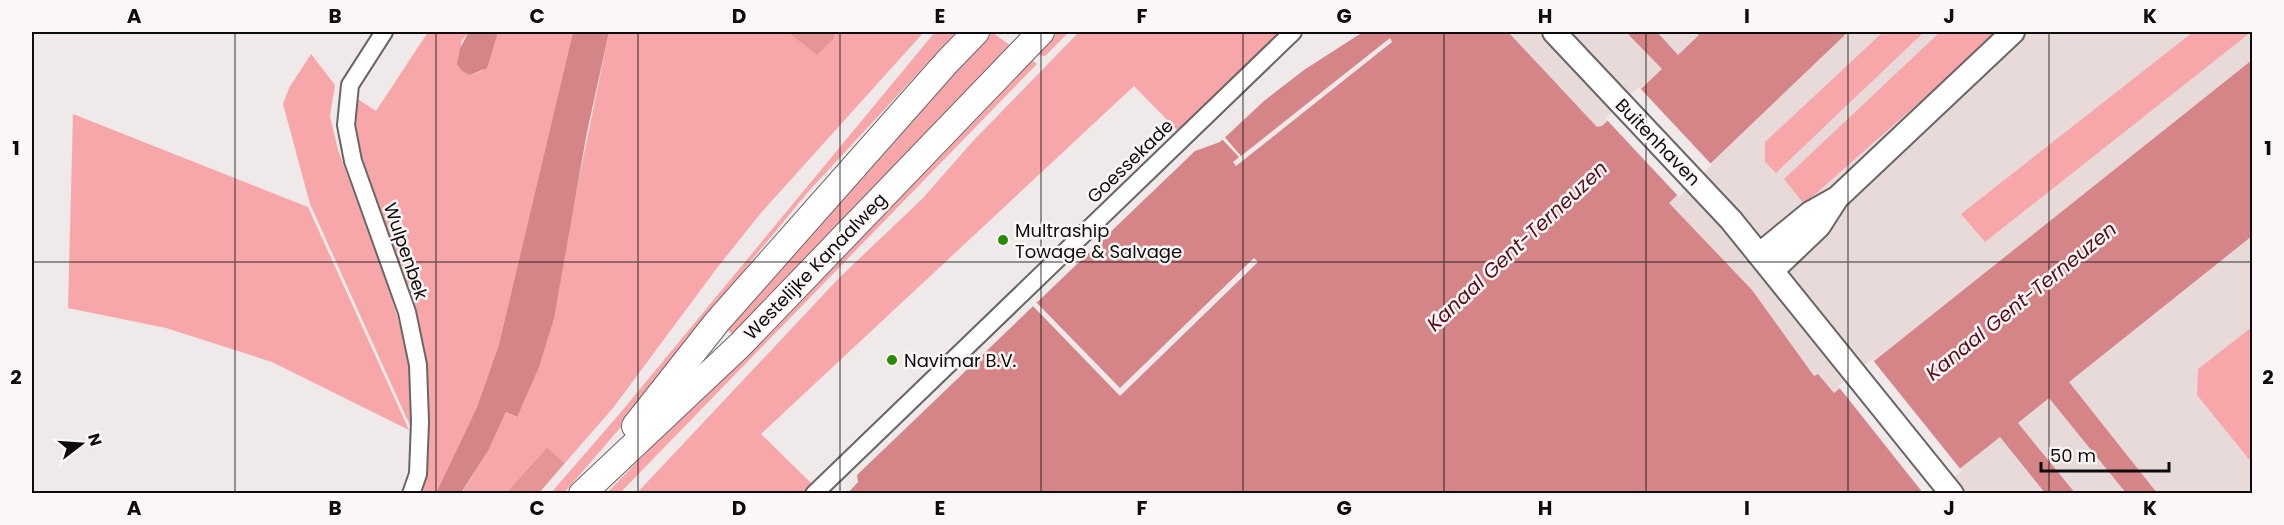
<svg xmlns="http://www.w3.org/2000/svg" width="2284" height="525" viewBox="0 0 2284 525" font-family="Poppins,sans-serif">
<style>
.built{fill:#e9dada}
.green{fill:#f7a7a9}
.forest{fill:#e69597}
.water{fill:#d58587}
.pier{fill:#efe9e9}
.lines{fill:none;stroke-linecap:round;stroke-linejoin:round}
.street-casing{stroke:#6b6666;stroke-width:20}
.secondary-casing{stroke:#6b6666;stroke-width:26}
.primary-casing{stroke:#6b6666;stroke-width:28}
.street{stroke:#fff;stroke-width:16}
.secondary{stroke:#fff;stroke-width:22}
.primary{stroke:#fff;stroke-width:26}
.grid{fill:none;stroke:#0d0c0c;stroke-width:1.5;stroke-opacity:0.55}
.poi-dot{fill:#288c02;stroke:#fcf6f6;stroke-width:2}
.labels{text-anchor:middle;dominant-baseline:central;stroke-width:5;stroke-linejoin:round;paint-order:stroke}
.street-label{font-size:18px;fill:#0d0c0c;stroke:#fcf6f6}
.poi-label{font-size:18px;fill:#0d0c0c;stroke:#fcf6f6;text-anchor:start}
.water-label{font-size:20px;font-style:italic;fill:#560e19;stroke:#fcf6f6}
.neatline{fill:none;stroke:#0d0c0c;stroke-width:2}
.grid-label{font-size:20px;text-anchor:middle;font-weight:bold;fill:#0d0c0c}
</style>
<rect width="100%" height="100%" fill="#efe9e9"/>
<!-- built -->
<polygon class="built" points="1380,32 2252,32 2252,493 911,494"/>
<!-- green -->
<g class="green">
<polygon points="428,32 470,32 462,40 458,58 470,75 482,71 498,32 573,32 499,344 477,407 436,493 417,493 427,421 352,122 353,96 376,111"/>
<polygon points="609,32 788,32 790,34 834,38 835,32 924,32 760,214 717,268 613,408 565,463 547,447 506,493 461,494 488,451 506,412 516,417 570,223"/>
<polygon points="935,32 956,32 808,192 751,261 682,356 564,493 550,494 621,412"/>
<polygon points="992,32 1012,47 733,335 728,330 863,169"/>
<polygon points="1054,32 1069,32 1045,56 1039,55 1034,52"/>
<polygon points="1079,32 1282,32 1178,131 1134,86 761,434 814,486 806,493 636,494 839,278 922,199 973,141"/>
<polygon points="1883,32 1924,32 1776,173 1765,162 1765,142"/>
<polygon points="1940,32 1999,32 1804,204 1784,179"/>
<polygon points="2193,32 2251,32 1985,242 1961,214"/>
<polygon points="311,54 335,85 330,116 338,150 387,283 410,358 412,430 310,204 283,104 289,88"/>
<polygon points="1029,57 1037,64 620,493 606,494"/>
<polygon points="73,114 308,207 409,430 272,362 166,328 68,308"/>
<polygon points="2252,327 2252,463 2197,395 2198,369"/>
</g>
<!-- forest -->
<g class="forest">
<polygon points="788,32 835,32 834,38 817,55"/>
<polygon points="547,447 565,463 539,493 506,493"/>
</g>
<!-- water -->
<g class="water">
<polygon points="469,32 498,32 487,68 470,75 462,71 457,64 460,48"/>
<polygon points="573,32 609,32 587,132 554,318 539,367 517,417 506,412 488,451 461,493 436,493 477,407 499,344"/>
<polygon points="1363,32 1508,32 1597,127 1602,126 1662,69 1626,32 1657,32 1678,55 1699,35 1696,32 1848,32 1669,203 1752,290 1814,376 1818,374 1834,393 2252,60 2252,236 2069,382 2157,493 2126,493 2049,398 2018,423 2075,493 2045,493 2000,437 1929,493 847,494 858,482 857,475 1195,151 1220,142 1264,101 1304,70"/>
</g>
<!-- pier -->
<g class="pier">
<polygon points="1390,38 1392,42 1236,166 1233,162 1239,157 1220,137 1223,135 1241,156"/>
<polygon points="1639,87 1712,165 1679,197 1605,118"/>
<polygon points="1254,258 1258,262 1120,396 1032,305 1035,301 1120,388"/>
<polygon points="1872,359 1962,471 1934,494 1923,493 1838,386"/>
</g>
<g class="lines">
<!-- street casing -->
<g class="street-casing">
<g id="street">
<polyline points="384,32 350,85 346,125 353,161 407,312 418,365 420,422 418,474 411,494"/>
<polyline points="814,494 1293,32"/>
</g>
</g>
<!-- secondary casing -->
<g class="secondary-casing">
<g id="secondary">
<polyline points="1554,32 1731,220 1952,494"/>
<polyline points="1760,254 1810,213 1833,200"/>
<polyline points="1773,270 1819,226 1837,198 2013,32"/>
</g>
</g>
<!-- primary casing -->
<g class="primary-casing">
<g id="primary">
<polyline points="635,426 717,322 947,62 976,32"/>
<polyline points="582,494 740,345 1041,32"/>
</g>
</g>
<!-- street -->
<use href="#street" class="street"/>
<!-- secondary -->
<use href="#secondary" class="secondary"/>
<!-- primary -->
<use href="#primary" class="primary"/>
</g>
<!-- grid -->
<path class="grid" d="M 235,32 L 235,494M 436,32 L 436,494M 638,32 L 638,494M 840,32 L 840,494M 1041,32 L 1041,494M 1243,32 L 1243,494M 1444,32 L 1444,494M 1646,32 L 1646,494M 1848,32 L 1848,494M 2049,32 L 2049,494M 32,262 L 2252,262"/>
<!-- markers -->
<g class="poi-dot">
<circle cx="1003" cy="240" r="6"/>
<circle cx="892" cy="360" r="6"/>
</g>
<g class="labels">
<!-- street labels -->
<g class="street-label">
<text transform="translate(1658 142) rotate(46)">Buitenhaven</text>
<text transform="translate(1130 161) rotate(-44)">Goessekade</text>
<text transform="translate(406 251) rotate(71)">Wulpenbek</text>
<text transform="translate(815 266) rotate(-46)">Westelijke Kanaalweg</text>
</g>
<!-- poi labels -->
<g class="poi-label">
<text x="1015" y="230">Multraship<tspan x="1015" dy="21">Towage &amp; Salvage</tspan></text>
<text x="904" y="360">Navimar B.V.</text>
</g>
<!-- water labels -->
<g class="water-label">
<text transform="translate(1517 246) rotate(-43)">Kanaal Gent-Terneuzen</text>
<text transform="translate(2021 301) rotate(-39)">Kanaal Gent-Terneuzen</text>
</g>
</g>
<!-- border -->
<rect width="2284" height="525" fill="none" stroke="#fcf6f6" stroke-width="66"/>
<!-- north arrow -->
<g transform="translate(81 444) rotate(73)" stroke="#fcf6f6" stroke-width="4.5" paint-order="stroke">
<path d="M0-4.5L10 22L0 15L-10 22Z" fill="#0d0c0c"/>
<text y="-9" font-size="16" font-weight="bold" text-anchor="middle" fill="#0d0c0c">N</text>
</g>
<!-- scale -->
<path d="M2041 462v9h128v-9" fill="none" stroke="#0d0c0c" stroke-width="3"/>
<text x="2050" y="462" font-size="18" fill="#0d0c0c" stroke="#fcf6f6" stroke-width="4.5" paint-order="stroke">50 m</text>
<rect x="33" y="33" width="2218" height="459" class="neatline"/>
<g class="grid-label">
<text x="134" y="23">A</text>
<text x="335" y="23">B</text>
<text x="537" y="23">C</text>
<text x="739" y="23">D</text>
<text x="940" y="23">E</text>
<text x="1142" y="23">F</text>
<text x="1344" y="23">G</text>
<text x="1545" y="23">H</text>
<text x="1747" y="23">I</text>
<text x="1949" y="23">J</text>
<text x="2150" y="23">K</text>
<text x="16" y="155">1</text>
<text x="2268" y="155">1</text>
<text x="16" y="384">2</text>
<text x="2268" y="384">2</text>
<text x="134" y="515">A</text>
<text x="335" y="515">B</text>
<text x="537" y="515">C</text>
<text x="739" y="515">D</text>
<text x="940" y="515">E</text>
<text x="1142" y="515">F</text>
<text x="1344" y="515">G</text>
<text x="1545" y="515">H</text>
<text x="1747" y="515">I</text>
<text x="1949" y="515">J</text>
<text x="2150" y="515">K</text>
</g>
</svg>
